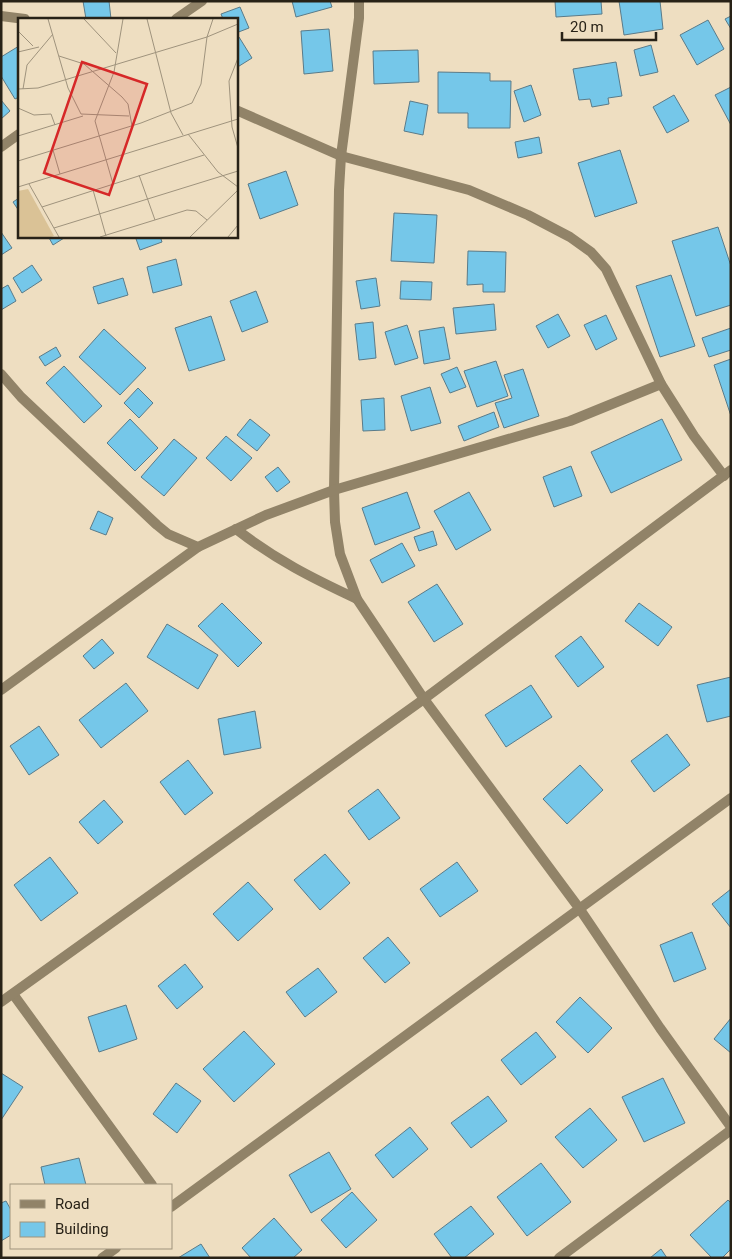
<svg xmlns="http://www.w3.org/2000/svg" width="732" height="1259" viewBox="0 0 732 1259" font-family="Roboto,sans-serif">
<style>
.building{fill:#75c7e9;stroke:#5a7b89}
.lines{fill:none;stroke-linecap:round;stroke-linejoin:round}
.minor{stroke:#918368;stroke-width:10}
.inset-road{fill:none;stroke:#9f937d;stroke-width:1}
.view{fill:#d62828;fill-opacity:0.15;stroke:#d62828;stroke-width:2.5}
.inset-edge{fill:none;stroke:#282217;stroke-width:2.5}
</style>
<rect width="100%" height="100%" fill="#eedec1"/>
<!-- building -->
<g class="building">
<polygon points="83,1 109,1 111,19 86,19"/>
<polygon points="292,1 330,1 332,7 296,17"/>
<polygon points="555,1 601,1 602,14 556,17"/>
<polygon points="619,1 660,1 663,29 624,35"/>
<polygon points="240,7 249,28 236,33 236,19 223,19 221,14"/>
<polygon points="731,16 731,29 725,19"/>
<polygon points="708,20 724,49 697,65 680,35"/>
<polygon points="329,29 333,71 304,74 301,31"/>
<polygon points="239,37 252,58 236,68 236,38"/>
<polygon points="651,45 658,72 640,76 634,50"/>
<polygon points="19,46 19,97 15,99 1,76 1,57"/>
<polygon points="418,50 419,82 374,84 373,51"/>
<polygon points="616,62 622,96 608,98 609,104 592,107 590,99 579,100 573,69"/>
<polygon points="438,72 490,73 490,81 511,81 510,128 468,128 468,113 438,113"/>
<polygon points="531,85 541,115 524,122 514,91"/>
<polygon points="731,87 731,125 715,95"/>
<polygon points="674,95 689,121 667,133 653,107"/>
<polygon points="1,100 10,111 1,119"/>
<polygon points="410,101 428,105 423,135 404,131"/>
<polygon points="539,137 542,153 518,158 515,142"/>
<polygon points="620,150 637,203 595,217 578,163"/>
<polygon points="286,171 298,205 260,219 248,184"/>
<polygon points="19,198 19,211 13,202"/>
<polygon points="394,213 437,215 434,263 391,261"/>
<polygon points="718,227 731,266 731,305 696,316 672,241"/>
<polygon points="1,232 12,248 1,255"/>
<polygon points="48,236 63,236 64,238 53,245"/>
<polygon points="135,236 160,236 162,242 140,250"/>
<polygon points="468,251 506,252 505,292 483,292 483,284 467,285"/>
<polygon points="176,259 182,285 153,293 147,267"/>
<polygon points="32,265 42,280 22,293 13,278"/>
<polygon points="671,275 695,346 660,357 636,286"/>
<polygon points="123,278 128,295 98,304 93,287"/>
<polygon points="376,278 380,306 361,309 356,281"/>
<polygon points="401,281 432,282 431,300 400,299"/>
<polygon points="8,285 16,301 1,310 1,289"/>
<polygon points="256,291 268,322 242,332 230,301"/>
<polygon points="494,304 496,330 456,334 453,308"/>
<polygon points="558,314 570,336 548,348 536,326"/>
<polygon points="606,315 617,339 596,350 584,325"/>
<polygon points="211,316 225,360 189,371 175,328"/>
<polygon points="373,322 376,358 359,360 355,324"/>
<polygon points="407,325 418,358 395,365 385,332"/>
<polygon points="444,327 450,359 424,364 419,331"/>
<polygon points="731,328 731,350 709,357 702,338"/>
<polygon points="104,329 146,368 120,395 79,357"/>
<polygon points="56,347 61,356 45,366 39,357"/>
<polygon points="731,359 731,416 714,365"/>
<polygon points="496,361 508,396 477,407 464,371"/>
<polygon points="64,366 102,406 84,423 46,383"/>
<polygon points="457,367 466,387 450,393 441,374"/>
<polygon points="523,369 539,416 504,428 495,403 512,398 504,375"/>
<polygon points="430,387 441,423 411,431 401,396"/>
<polygon points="138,388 153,403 139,418 124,403"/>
<polygon points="384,398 385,430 363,431 361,400"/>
<polygon points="494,412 499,427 464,441 458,426"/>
<polygon points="130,419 158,448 135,471 107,443"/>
<polygon points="250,419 270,435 257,451 237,435"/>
<polygon points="662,419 682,460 611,493 591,452"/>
<polygon points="226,436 252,458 231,481 206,458"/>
<polygon points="174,439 197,458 164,496 141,477"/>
<polygon points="571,466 582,496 554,507 543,477"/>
<polygon points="278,467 290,482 277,492 265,477"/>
<polygon points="407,492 420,528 375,545 362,508"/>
<polygon points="469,492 491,530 456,550 434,511"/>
<polygon points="98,511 113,518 106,535 90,529"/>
<polygon points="433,531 437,545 419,551 414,537"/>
<polygon points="402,543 415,566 382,583 370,560"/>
<polygon points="437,584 463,624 434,642 408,602"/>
<polygon points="222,603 262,643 238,667 198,626"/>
<polygon points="639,603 672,627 658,646 625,621"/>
<polygon points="167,624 218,655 198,689 147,657"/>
<polygon points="581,636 604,667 578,687 555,656"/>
<polygon points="102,639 114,653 94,669 83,656"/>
<polygon points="731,677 731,716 707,722 697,685"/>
<polygon points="126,683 148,711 101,748 79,720"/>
<polygon points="531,685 552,717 506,747 485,715"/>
<polygon points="255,711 261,748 224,755 218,719"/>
<polygon points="39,726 59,755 29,775 10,746"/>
<polygon points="667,734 690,765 654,792 631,761"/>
<polygon points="188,760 213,793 185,815 160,782"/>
<polygon points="580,765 603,790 567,824 543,799"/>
<polygon points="378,789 400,818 369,840 348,811"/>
<polygon points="104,800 123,822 98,844 79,822"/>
<polygon points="325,854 350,883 320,910 294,880"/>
<polygon points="50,857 78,893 41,921 14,885"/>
<polygon points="457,862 478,891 440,917 420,889"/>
<polygon points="248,882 273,909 238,941 213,914"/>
<polygon points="731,889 731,928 712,904"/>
<polygon points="692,932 706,969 674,982 660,945"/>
<polygon points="388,937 410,963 385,983 363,958"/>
<polygon points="185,964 203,987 177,1009 158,986"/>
<polygon points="318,968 337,992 305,1017 286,992"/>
<polygon points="580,997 612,1028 588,1053 556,1022"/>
<polygon points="126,1005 137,1039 99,1052 88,1017"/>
<polygon points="731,1018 731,1053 714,1039"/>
<polygon points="244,1031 275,1064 234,1102 203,1069"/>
<polygon points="536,1032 556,1057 521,1085 501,1060"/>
<polygon points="1,1073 23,1087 1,1120"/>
<polygon points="663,1078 685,1123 644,1142 622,1097"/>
<polygon points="176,1083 201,1101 177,1133 153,1114"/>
<polygon points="488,1096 507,1121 471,1148 451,1123"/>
<polygon points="590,1108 617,1140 583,1168 555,1137"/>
<polygon points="410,1127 428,1149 393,1178 375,1155"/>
<polygon points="329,1152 351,1189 311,1213 289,1175"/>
<polygon points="79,1158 86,1185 45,1185 41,1167"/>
<polygon points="541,1163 571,1202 527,1236 497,1197"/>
<polygon points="352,1192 377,1220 346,1248 321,1220"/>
<polygon points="728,1200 731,1203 731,1249 722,1258 712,1258 690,1235"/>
<polygon points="6,1201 11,1210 11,1235 1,1241 1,1203"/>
<polygon points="471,1206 494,1234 464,1258 452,1258 434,1234"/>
<polygon points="274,1218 302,1250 293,1258 251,1258 242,1248"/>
<polygon points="201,1244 210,1258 178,1258"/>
<polygon points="661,1249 667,1258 650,1258"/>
</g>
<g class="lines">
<!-- minor -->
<g class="minor">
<polyline points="359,1 359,18 341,156 339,190 334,490 335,522 340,554 357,599 424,699 579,908 660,1028 731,1127"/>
<polyline points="1,16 25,19"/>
<polyline points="176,19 202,1"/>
<polyline points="236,110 341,156 469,190 528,215 570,237 591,252 606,269 661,384 694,436 724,476"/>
<polyline points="1,147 19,134"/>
<polyline points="1,374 21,397 157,525 168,534 198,547 266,515 334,490 570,421 661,384"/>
<path d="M 236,529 C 276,560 312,578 357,599"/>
<polyline points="1,690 198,547"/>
<polyline points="13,994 152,1185"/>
<polyline points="1,1002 424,699 731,470"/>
<polyline points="171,1207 731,798"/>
<polyline points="102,1258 116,1248"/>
<polyline points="559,1258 731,1130"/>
</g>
</g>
<!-- overview -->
<g transform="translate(18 18)">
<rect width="220" height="220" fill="#eedec1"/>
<path d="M 10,171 L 36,218 L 33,219 L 0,219 L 0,173 Z" fill="#dac296"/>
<path class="inset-road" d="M 30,1 L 50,70 L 63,96 L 111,98M 66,1 L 98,35M 129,1 L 153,95 L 165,117M 0,13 L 15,28M 0,34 L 21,29M 41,38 L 66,46 L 104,79 L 110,86 L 114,108M 220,40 L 211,63 L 214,109 L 220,130M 0,71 L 20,70 L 189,19 L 220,6M 5,71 L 9,47 L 35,16M 0,90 L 16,97 L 33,96 L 37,107M 170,116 L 200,154 L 220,169M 0,118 L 65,98M 35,132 L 42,156M 0,143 L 123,105 L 174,85 L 183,66 L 189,19 L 195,1M 121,157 L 137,202M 11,166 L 41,219M 95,166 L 77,103 L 96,54 L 105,1M 0,169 L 220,101M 75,172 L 88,218M 24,189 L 186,137M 36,210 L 220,153M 82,219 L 169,192 L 178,193 L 189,202M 172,219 L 220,172M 210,219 L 220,207"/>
<path class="view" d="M 64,44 L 129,66 L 91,177 L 26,155 Z"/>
<rect width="220" height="220" class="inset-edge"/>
</g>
<!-- border -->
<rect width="732" height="1259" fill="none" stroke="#282217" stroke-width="5"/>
<!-- legend -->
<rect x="10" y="1184" width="162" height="65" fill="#eedec1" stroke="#9f937d"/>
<rect x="20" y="1200" width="25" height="8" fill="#918368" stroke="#9f937d"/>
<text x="55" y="1209" font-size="15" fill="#282217">Road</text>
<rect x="20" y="1222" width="25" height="15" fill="#75c7e9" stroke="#9f937d"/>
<text x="55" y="1234" font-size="15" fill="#282217">Building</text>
<!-- scale -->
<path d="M562 32v8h94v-8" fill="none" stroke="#282217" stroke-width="2.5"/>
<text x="570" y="32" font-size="15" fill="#282217" stroke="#eedec1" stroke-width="4" paint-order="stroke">20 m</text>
</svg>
